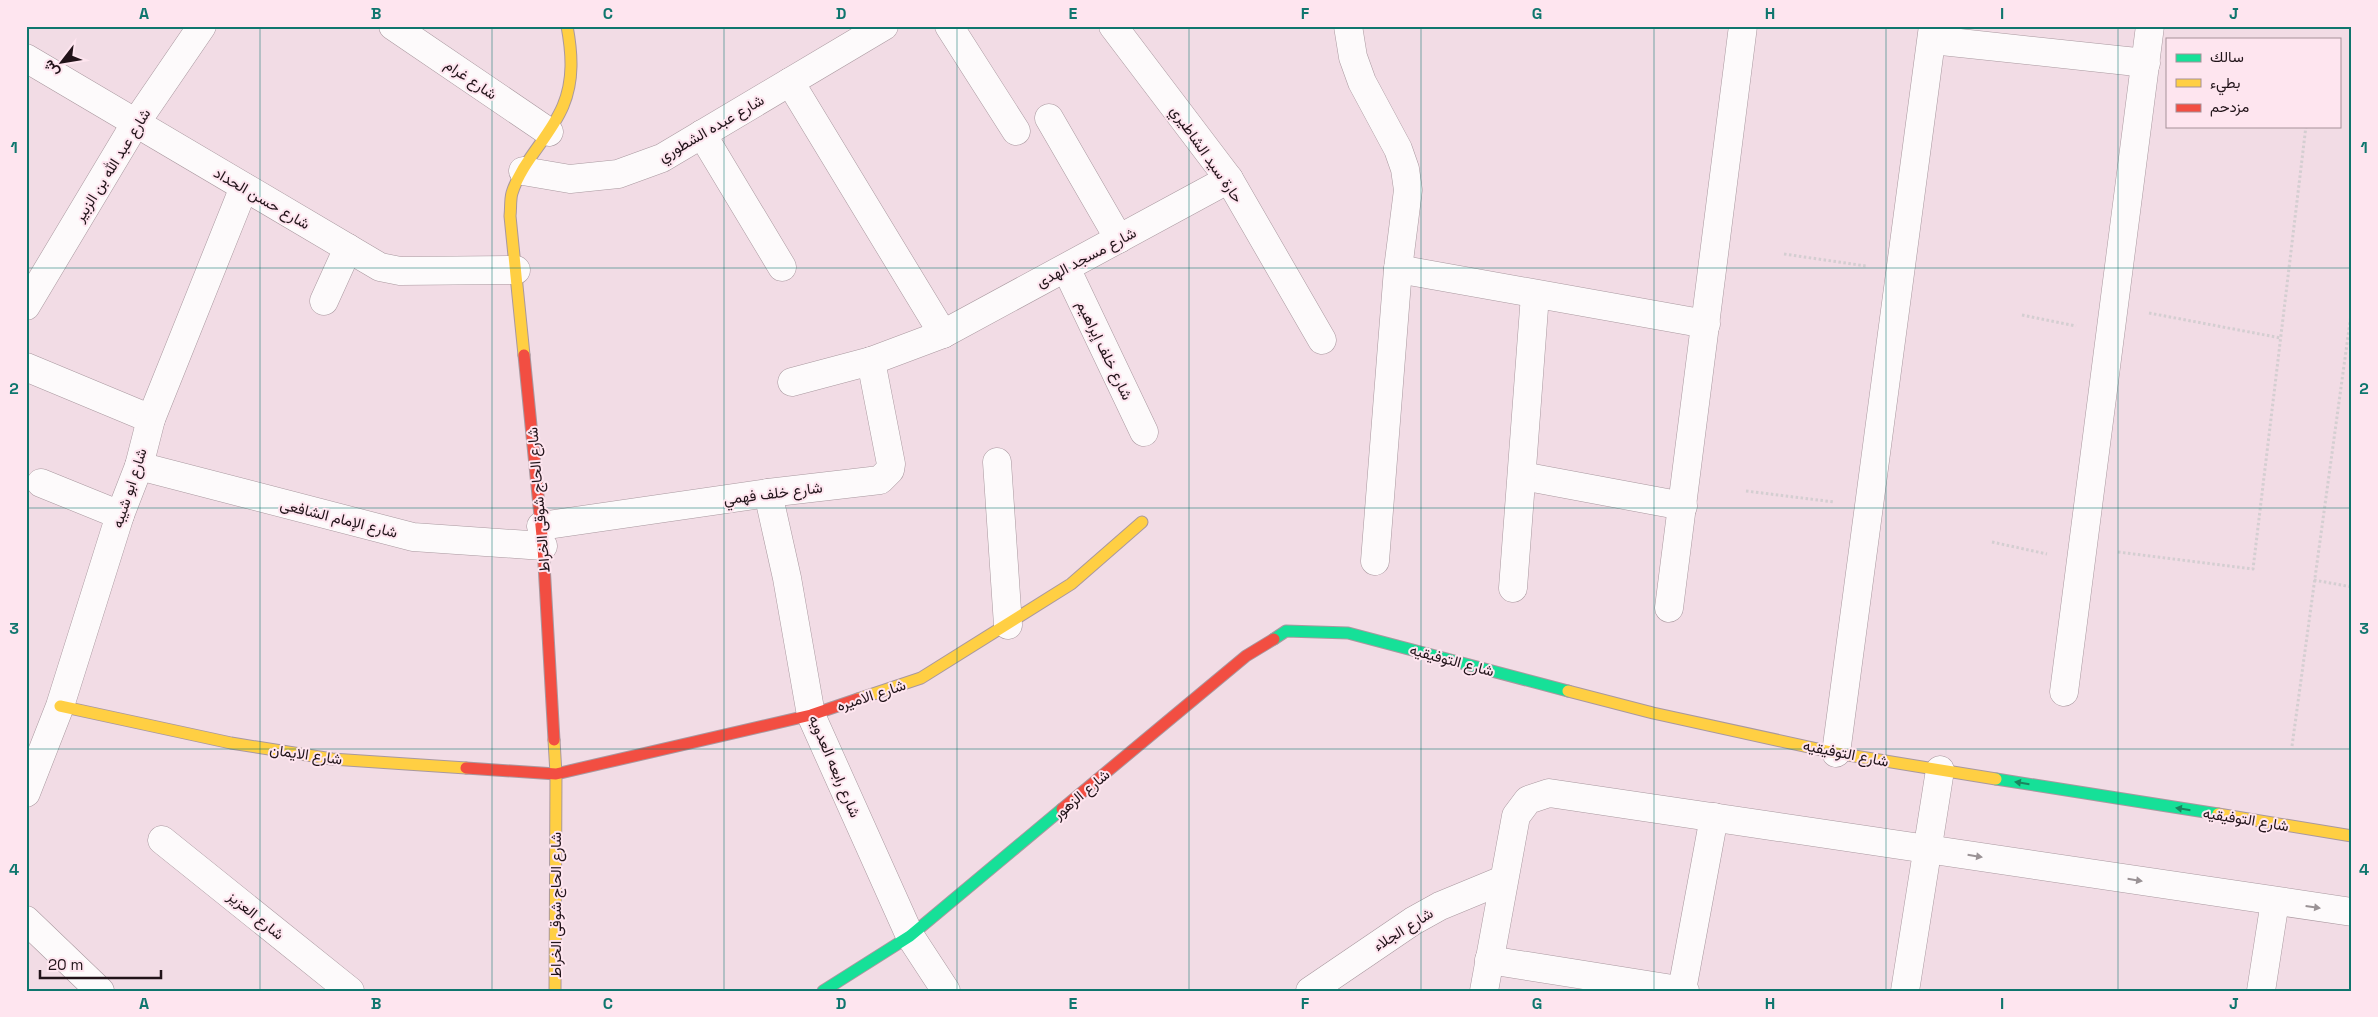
<svg xmlns="http://www.w3.org/2000/svg" width="2378" height="1017" viewBox="0 0 2378 1017" font-family="'Space Grotesk',Vazirmatn,sans-serif">
<style>
.lines{fill:none;stroke-linecap:round;stroke-linejoin:round}
.street-casing{stroke:#a9989f;stroke-width:29}
.fast-casing{stroke:#a9989f;stroke-width:13}
.slow-casing{stroke:#a9989f;stroke-width:13}
.jam-casing{stroke:#a9989f;stroke-width:13}
.path{stroke:#d4ced1;stroke-width:3;stroke-dasharray:2.5 2.5;stroke-linecap:butt}
.street{stroke:#fdfafb;stroke-width:28}
.fast{stroke:#16e098;stroke-width:11}
.slow{stroke:#ffcf43;stroke-width:11}
.jam{stroke:#f24e42;stroke-width:11}
.oneway{fill:#1b845f}
.oneway2{fill:#9a9295}
.grid{fill:none;stroke:#0f766e;stroke-width:1;stroke-opacity:0.55}
.labels{text-anchor:middle;dominant-baseline:central;stroke-width:4;stroke-linejoin:round;paint-order:stroke}
.street-label{font-size:15px;fill:#211319;stroke:#fee5ef}
.neatline{fill:none;stroke:#0f766e;stroke-width:2}
.grid-label{font-size:16px;text-anchor:middle;font-weight:bold;fill:#0f766e}
</style>
<rect width="100%" height="100%" fill="#f2dce5"/>
<g class="lines">
<!-- street casing -->
<g class="street-casing">
<g id="street">
<polyline points="393,26 549,132"/>
<polyline points="949,26 1016,131"/>
<polyline points="1113,26 1229,179 1322,340"/>
<polyline points="1348,26 1353,57 1362,82 1398,149 1405,169 1408,190 1398,269 1375,561"/>
<polyline points="1932,40 2146,63"/>
<polyline points="26,58 380,267 400,271 516,270"/>
<polyline points="790,82 943,334"/>
<polyline points="1049,118 1119,239"/>
<polyline points="702,134 782,267"/>
<polyline points="523,171 570,179 618,174 662,158 884,26"/>
<polyline points="1066,268 1144,432"/>
<polyline points="1398,269 1706,324"/>
<polyline points="324,301 348,248"/>
<polyline points="26,306 135,124 202,26"/>
<polyline points="26,367 151,419"/>
<polyline points="792,382 871,361 943,334 1229,179"/>
<polyline points="997,462 1008,625"/>
<polyline points="139,466 413,537 543,546"/>
<polyline points="1522,476 1683,506"/>
<polyline points="41,483 120,515"/>
<polyline points="768,493 787,578 811,715 910,936 946,991"/>
<polyline points="541,526 768,493 880,480 890,470 891,464 871,361"/>
<polyline points="1513,588 1535,295"/>
<polyline points="1669,608 1743,26"/>
<polyline points="2064,692 2150,26"/>
<polyline points="1836,753 1933,26"/>
<polyline points="26,793 60,706 120,515 139,466 151,419 244,187"/>
<polyline points="162,840 350,991"/>
<polyline points="26,920 100,991"/>
<polyline points="1489,960 1685,991"/>
<polyline points="1682,990 1714,817"/>
<polyline points="1310,991 1413,921 1440,906 1503,880"/>
<polyline points="1484,991 1516,816 1528,800 1549,793 2352,912"/>
<polyline points="1905,991 1940,770"/>
<polyline points="2261,991 2275,901"/>
</g>
</g>
<!-- fast casing -->
<g class="fast-casing">
<g id="fast">
<polyline points="1274,639 1286,631 1348,633 1568,691"/>
<polyline points="1996,779 2218,814"/>
<polyline points="823,991 910,936 1062,809"/>
</g>
</g>
<!-- slow casing -->
<g class="slow-casing">
<g id="slow">
<path d="M 524,355 L 510,216 C 511,208 510,200 512,193 C 522,161 550,137 563,106 C 574,80 572,53 567,26"/>
<polyline points="1568,691 1653,713 1836,753 1996,779"/>
<polyline points="858,699 921,678 1071,584 1142,522"/>
<polyline points="60,706 231,743 332,759 466,768"/>
<polyline points="554,740 556,774 555,991"/>
<polyline points="2218,814 2352,836"/>
</g>
</g>
<!-- jam casing -->
<g class="jam-casing">
<g id="jam">
<polyline points="524,355 543,546 554,740"/>
<polyline points="466,768 556,774 811,715 858,699"/>
<polyline points="1062,809 1246,656 1274,639"/>
</g>
</g>
<!-- path -->
<g class="path">
<polyline points="1784,254 1866,266"/>
<polyline points="2149,313 2281,338"/>
<polyline points="2022,315 2076,326"/>
<polyline points="1746,491 1834,502"/>
<polyline points="1992,542 2047,554"/>
<polyline points="2118,552 2253,569 2306,126"/>
<polyline points="2314,580 2352,587"/>
<polyline points="2292,746 2352,307"/>
</g>
<!-- street -->
<use href="#street" class="street"/>
<!-- fast -->
<use href="#fast" class="fast"/>
<!-- slow -->
<use href="#slow" class="slow"/>
<!-- jam -->
<use href="#jam" class="jam"/>
</g>
<!-- one-way arrows -->
<defs><path id="oneway-solid" d="M-6-.8H1V-3.2L6.5 0L1 3.2V.8H-6Z" transform="scale(1.25)"/></defs>
<g class="oneway">
<use href="#oneway-solid" transform="translate(2022 783) rotate(-171)"/>
<use href="#oneway-solid" transform="translate(2183 809) rotate(-171)"/>
</g>
<g class="oneway2">
<use href="#oneway-solid" transform="translate(1975 856) rotate(9)"/>
<use href="#oneway-solid" transform="translate(2135 880) rotate(9)"/>
<use href="#oneway-solid" transform="translate(2313 907) rotate(8)"/>
</g>
<!-- grid -->
<path class="grid" d="M 260,26 L 260,991M 492,26 L 492,991M 724,26 L 724,991M 957,26 L 957,991M 1189,26 L 1189,991M 1421,26 L 1421,991M 1654,26 L 1654,991M 1886,26 L 1886,991M 2118,26 L 2118,991M 26,268 L 2352,268M 26,508 L 2352,508M 26,749 L 2352,749"/>
<g class="labels">
<!-- street labels -->
<g class="street-label">
<text transform="translate(471 79) rotate(34)">شارع غرام</text>
<text transform="translate(711 128) rotate(-30)">شارع عبده الشطوري</text>
<text transform="translate(1207 154) rotate(55)">حارة سيد الشاطيري</text>
<text transform="translate(112 165) rotate(-58)">شارع عبد الله بن الزبير</text>
<text transform="translate(262 198) rotate(30)">شارع حسن الحداد</text>
<text transform="translate(1086 257) rotate(-28)">شارع مسجد الهدى</text>
<text transform="translate(1105 350) rotate(64)">شارع خلف إبراهيم</text>
<text transform="translate(129 488) rotate(-72)">شارع ابو شيبه</text>
<text transform="translate(773 493) rotate(-7)">شارع خلف فهمي</text>
<text transform="translate(538 500) rotate(-95)">شارع الحاج شوقى الخراط</text>
<text transform="translate(339 518) rotate(14)">شارع الإمام الشافعى</text>
<text transform="translate(1452 660) rotate(15)">شارع التوفيقيه</text>
<text transform="translate(871 695) rotate(-18)">شارع الاميره</text>
<text transform="translate(1846 753) rotate(11)">شارع التوفيقيه</text>
<text transform="translate(306 754) rotate(8)">شارع الايمان</text>
<text transform="translate(835 766) rotate(67)">شارع رابعه العدويه</text>
<text transform="translate(1081 794) rotate(-40)">شارع الزهور</text>
<text transform="translate(2246 819) rotate(9)">شارع التوفيقيه</text>
<text transform="translate(555 905) rotate(-90)">شارع الحاج شوقى الخراط</text>
<text transform="translate(256 915) rotate(39)">شارع العزيز</text>
<text transform="translate(1403 929) rotate(-32)">شارع الجلاء</text>
</g>
</g>
<!-- border -->
<rect width="2378" height="1017" fill="none" stroke="#fee5ef" stroke-width="55"/>
<!-- legend -->
<rect x="2166" y="38" width="175" height="90" fill="#fee5ef" stroke="#a69199"/>
<rect x="2176" y="54" width="25" height="8" fill="#16e098" stroke="#a69199"/>
<text x="2210" y="62" font-size="15" fill="#211319">سالك</text>
<rect x="2176" y="79" width="25" height="8" fill="#ffcf43" stroke="#a69199"/>
<text x="2210" y="88" font-size="15" fill="#211319">بطيء</text>
<rect x="2176" y="104" width="25" height="8" fill="#f24e42" stroke="#a69199"/>
<text x="2210" y="112" font-size="15" fill="#211319">مزدحم</text>
<!-- north arrow -->
<g transform="translate(62 62) rotate(239)" stroke="#fee5ef" stroke-width="4" paint-order="stroke">
<path d="M0-4L9 19L0 12L-9 19Z" fill="#211319"/>
<text y="-8" font-size="14" font-weight="bold" text-anchor="middle" fill="#211319">ش</text>
</g>
<!-- scale -->
<path d="M40 970v8h121v-8" fill="none" stroke="#211319" stroke-width="2.5"/>
<text x="48" y="970" font-size="15" fill="#211319" stroke="#fee5ef" stroke-width="4" paint-order="stroke">20 m</text>
<rect x="28" y="28" width="2322" height="962" class="neatline"/>
<g class="grid-label">
<text x="144" y="19">A</text>
<text x="376" y="19">B</text>
<text x="608" y="19">C</text>
<text x="841" y="19">D</text>
<text x="1073" y="19">E</text>
<text x="1305" y="19">F</text>
<text x="1537" y="19">G</text>
<text x="1770" y="19">H</text>
<text x="2002" y="19">I</text>
<text x="2234" y="19">J</text>
<text x="14" y="153">1</text>
<text x="2364" y="153">1</text>
<text x="14" y="394">2</text>
<text x="2364" y="394">2</text>
<text x="14" y="634">3</text>
<text x="2364" y="634">3</text>
<text x="14" y="875">4</text>
<text x="2364" y="875">4</text>
<text x="144" y="1009">A</text>
<text x="376" y="1009">B</text>
<text x="608" y="1009">C</text>
<text x="841" y="1009">D</text>
<text x="1073" y="1009">E</text>
<text x="1305" y="1009">F</text>
<text x="1537" y="1009">G</text>
<text x="1770" y="1009">H</text>
<text x="2002" y="1009">I</text>
<text x="2234" y="1009">J</text>
</g>
</svg>
